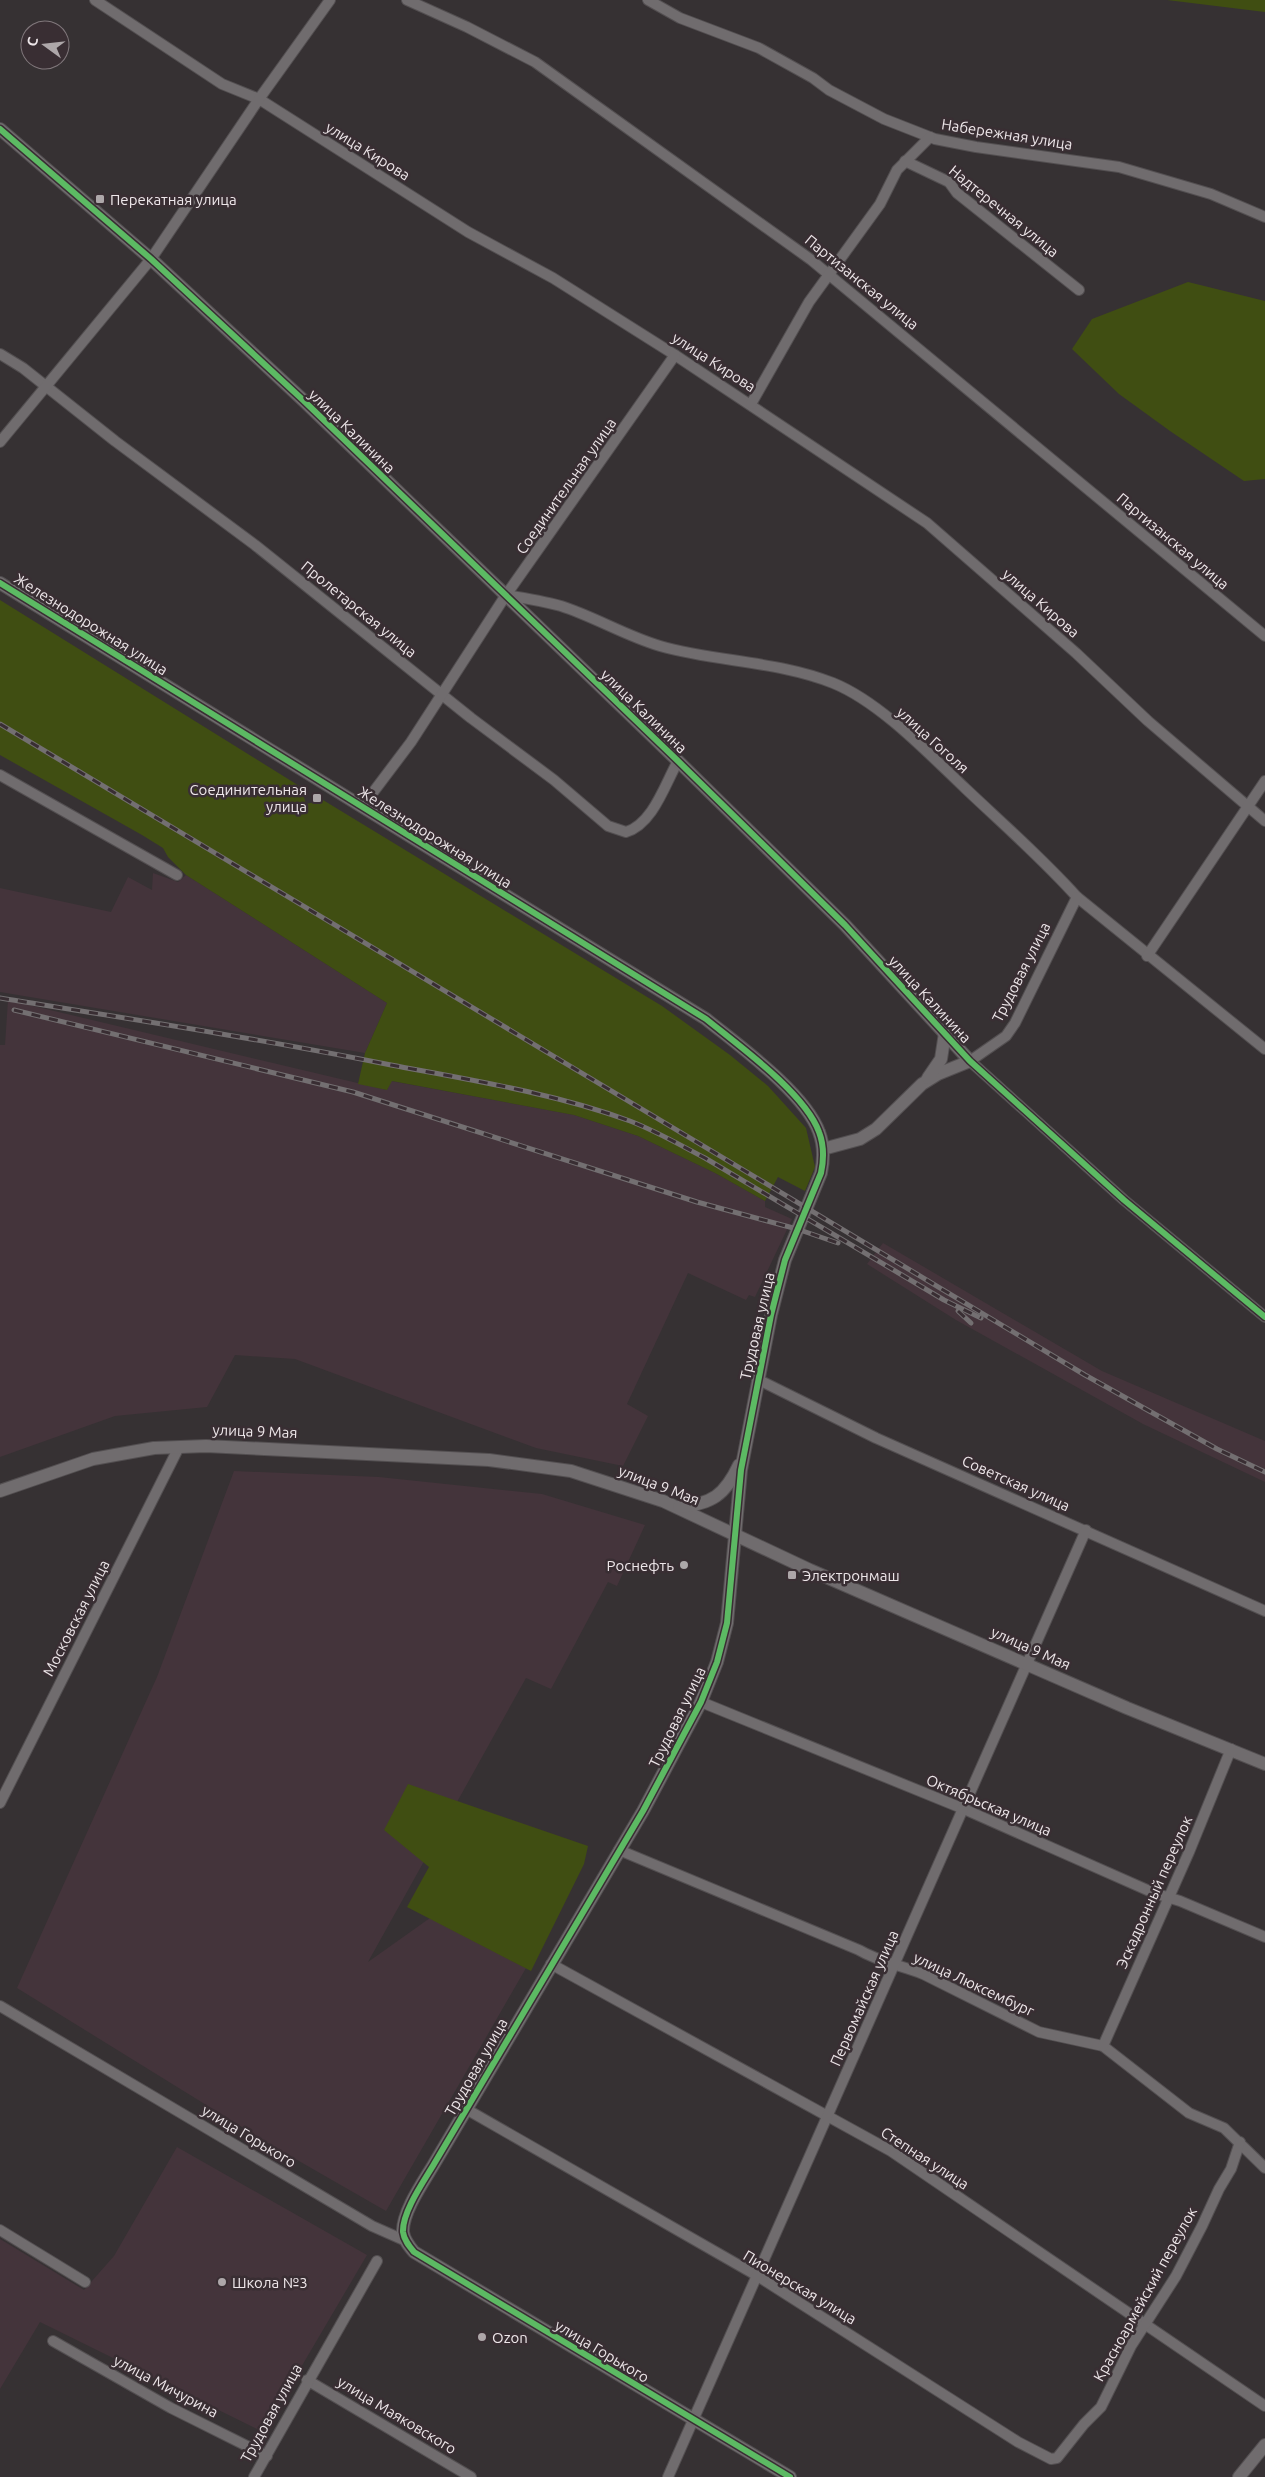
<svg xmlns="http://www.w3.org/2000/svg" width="1265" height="2477" viewBox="0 0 1265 2477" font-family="Ubuntu,sans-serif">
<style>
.built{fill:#44343b}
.green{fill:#404e12}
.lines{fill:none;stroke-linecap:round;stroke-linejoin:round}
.minor-casing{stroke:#534f51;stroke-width:12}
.tertiary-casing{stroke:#534f51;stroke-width:14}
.minor{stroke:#706c6e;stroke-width:10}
.tertiary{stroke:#706c6e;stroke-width:12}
.rail-casing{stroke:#736f71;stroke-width:5}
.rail{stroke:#392e33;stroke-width:3;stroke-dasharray:9;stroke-linecap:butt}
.cycleway-casing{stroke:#392e33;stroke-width:9}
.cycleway{stroke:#5cba63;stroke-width:6}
.poi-dot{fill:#ada7a9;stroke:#392e33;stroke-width:2}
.labels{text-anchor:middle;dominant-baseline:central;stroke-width:5;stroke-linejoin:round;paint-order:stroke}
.street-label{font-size:15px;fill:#ede6e9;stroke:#392e33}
.poi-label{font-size:15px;fill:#ede6e9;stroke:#392e33;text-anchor:start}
</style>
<rect width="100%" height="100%" fill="#363133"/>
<!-- built -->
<g class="built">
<polygon points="153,873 178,882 186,875 387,1003 365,1053 0,992 0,888 111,912 128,877 152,890"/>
<polygon points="8,1000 387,1090 391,1081 574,1115 638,1136 715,1173 765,1201 765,1207 792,1219 755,1297 749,1295 746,1300 688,1273 627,1404 648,1416 623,1466 536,1448 295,1359 235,1355 207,1407 115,1416 0,1457 0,1045 5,1045"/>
<polygon points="883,1243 1102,1371 1265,1441 1265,1482 1143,1424 956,1320 867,1264"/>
<polygon points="234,1471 379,1477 542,1494 645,1525 617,1586 608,1582 551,1689 526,1678 368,1962 430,1918 526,1968 386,2211 271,2145 17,1988 157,1677"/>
<polygon points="177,2147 367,2255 263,2432 40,2322 0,2389 0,2239 84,2290 114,2256"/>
</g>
<!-- green -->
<g class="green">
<polygon points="1167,0 1265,0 1265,12"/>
<polygon points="1188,282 1265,301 1265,479 1244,481 1170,431 1119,394 1072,349 1092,319"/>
<polygon points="0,600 301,787 306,804 323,800 662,1006 730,1055 768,1086 806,1128 815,1167 805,1191 778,1177 765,1201 715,1173 638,1136 574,1115 392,1081 387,1090 358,1084 365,1053 387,1003 186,875 168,857 163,848 142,835 0,755"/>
<polygon points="408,1784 588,1846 584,1864 531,1971 407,1907 429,1867 384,1830"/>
</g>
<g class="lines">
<!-- minor casing -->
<g class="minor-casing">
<g id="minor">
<polyline points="95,0 222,84 259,99 468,232 553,278 675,355 927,523 1076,653 1148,721 1265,821"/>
<polyline points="407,0 467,27 535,62 810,259 1265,636"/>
<polyline points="648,0 680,18 759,48 813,78 829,90 884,119 935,139 976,147 1119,167 1211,194 1265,217"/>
<polyline points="905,161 949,182 957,193 1079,290"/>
<path d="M 0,354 L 23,368 L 115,441 L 255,545 L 471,718 L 554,780 L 608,826 L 626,832 C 653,824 665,784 678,761"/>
<polyline points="751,404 809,302 880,204 897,170 930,137"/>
<polyline points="0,442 151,259 259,99 330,0"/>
<path d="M 506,595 C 525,598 543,601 561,606 C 595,617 626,636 660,646 C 716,662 778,661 833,683 C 880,702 929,754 966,789 C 1003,824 1042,858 1077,897 L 1265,1049"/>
<polyline points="0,775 177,875"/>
<polyline points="362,807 411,742 506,595 675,355"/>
<polyline points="1077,897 1015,1023 1006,1036 970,1061 1124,1200 1265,1317"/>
<polyline points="1147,956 1265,781"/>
<polyline points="757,1379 876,1438 1265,1611"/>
<polyline points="701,1702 964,1809 1154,1893 1180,1901 1265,1937"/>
<polyline points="0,1803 179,1447"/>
<path d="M 619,1850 L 859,1950 C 879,1962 901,1965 923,1974 L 1039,2032 L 1103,2046 L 1189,2113 L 1224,2128 L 1265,2168"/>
<polyline points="551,1964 891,2151 1265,2406"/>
<polyline points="0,2006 372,2226 406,2241"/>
<polyline points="1103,2046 1189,1852 1231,1749"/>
<polyline points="466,2109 756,2275 1018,2442 1051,2459 1057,2458 1084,2424 1101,2407 1131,2346 1176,2276 1202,2226 1219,2189 1231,2169 1240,2142"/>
<polyline points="0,2230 85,2282"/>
<polyline points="53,2341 171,2408 267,2456"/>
<polyline points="307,2380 471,2477"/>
<polyline points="254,2477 377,2261"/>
<polyline points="668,2477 1086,1530"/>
</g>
</g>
<!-- tertiary casing -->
<g class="tertiary-casing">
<g id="tertiary">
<polyline points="0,129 151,259 303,400 678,761 845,925 970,1061 938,1074 922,1084 876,1129 860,1139 823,1149"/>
<path d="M 0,583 L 706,1019 C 738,1045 805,1093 819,1132 C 824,1145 824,1159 821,1173 L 785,1260 L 771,1315 L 741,1470 L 727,1623 L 717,1662 L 701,1702 L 643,1811 L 434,2164 C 424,2181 402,2212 403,2232 C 404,2240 409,2246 414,2252 L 790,2477"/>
<polyline points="928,1078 941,1059 945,1033"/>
<polyline points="0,1491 93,1459 154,1448 206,1446 489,1460 571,1471 663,1501 810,1570 1127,1708 1265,1764"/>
<path d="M 679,1507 C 712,1504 725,1495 739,1465"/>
<polyline points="1239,2477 1265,2445"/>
</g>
</g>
<!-- minor -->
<use href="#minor" class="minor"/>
<!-- tertiary -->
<use href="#tertiary" class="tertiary"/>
<!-- rail casing -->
<g class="rail-casing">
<g id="rail">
<polyline points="0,724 1085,1375 1217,1449 1265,1472"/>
<path d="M 0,998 C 131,1019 261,1039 391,1065 C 471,1080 553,1093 630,1121 C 656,1131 680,1145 705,1158 L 944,1300 L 981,1318"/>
<polyline points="14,1010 353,1092 697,1202 797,1229 838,1243"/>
<polyline points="958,1311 971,1323"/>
</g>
</g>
<!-- rail -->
<use href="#rail" class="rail"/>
<!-- cycleway casing -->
<g class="cycleway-casing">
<g id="cycleway">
<polyline points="0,129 151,259 303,400 678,761 845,925 970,1061 1124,1200 1265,1317"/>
<path d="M 0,583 L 706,1019 C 738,1045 805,1093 819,1132 C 824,1145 824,1159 821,1173 L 785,1260 L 771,1315 L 741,1470 L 727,1623 L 717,1662 L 701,1702 L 643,1811 L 434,2164 C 424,2181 402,2212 403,2232 C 404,2240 409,2246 414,2252 L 790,2477"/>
</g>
</g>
<!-- cycleway -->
<use href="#cycleway" class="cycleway"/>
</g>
<!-- markers -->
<g class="poi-dot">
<rect x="95" y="194" width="10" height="10" rx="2.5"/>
<rect x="312" y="793" width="10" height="10" rx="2.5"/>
<circle cx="684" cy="1565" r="5"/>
<rect x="787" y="1570" width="10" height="10" rx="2.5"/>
<circle cx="222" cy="2282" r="5"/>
<circle cx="482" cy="2337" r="5"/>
</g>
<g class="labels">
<!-- street labels -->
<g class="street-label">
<text transform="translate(1007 134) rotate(9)">Набережная улица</text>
<text transform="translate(368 151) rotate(32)">улица Кирова</text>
<text transform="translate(1004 211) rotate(39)">Надтеречная улица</text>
<text transform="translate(862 282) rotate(39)">Партизанская улица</text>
<text transform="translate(714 362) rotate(33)">улица Кирова</text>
<text transform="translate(352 431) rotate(44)">улица Калинина</text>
<text transform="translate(566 486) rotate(-55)">Соединительная улица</text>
<text transform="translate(1173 541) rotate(40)">Партизанская улица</text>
<text transform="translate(1041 603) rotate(41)">улица Кирова</text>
<text transform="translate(359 609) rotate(39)">Пролетарская улица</text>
<text transform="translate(91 624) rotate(32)">Железнодорожная улица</text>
<text transform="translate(644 711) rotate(44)">улица Калинина</text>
<text transform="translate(933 740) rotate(42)">улица Гоголя</text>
<text transform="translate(435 837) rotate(32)">Железнодорожная улица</text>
<text transform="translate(1021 972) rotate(-63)">Трудовая улица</text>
<text transform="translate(930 999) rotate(47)">улица Калинина</text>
<text transform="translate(757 1326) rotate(-77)">Трудовая улица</text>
<text transform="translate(255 1431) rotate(2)">улица 9 Мая</text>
<text transform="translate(1016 1483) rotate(24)">Советская улица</text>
<text transform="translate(659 1485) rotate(21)">улица 9 Мая</text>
<text transform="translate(76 1618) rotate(-63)">Московская улица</text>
<text transform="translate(1031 1648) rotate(24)">улица 9 Мая</text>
<text transform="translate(677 1717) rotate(-64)">Трудовая улица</text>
<text transform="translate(989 1805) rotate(23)">Октябрьская улица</text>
<text transform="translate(1154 1892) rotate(-66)">Эскадронный переулок</text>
<text transform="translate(974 1984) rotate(25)">улица Люксембург</text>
<text transform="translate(864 1998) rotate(-66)">Первомайская улица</text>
<text transform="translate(476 2067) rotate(-60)">Трудовая улица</text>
<text transform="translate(249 2136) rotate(31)">улица Горького</text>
<text transform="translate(925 2158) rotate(33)">Степная улица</text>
<text transform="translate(800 2287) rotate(31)">Пионерская улица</text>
<text transform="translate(1145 2294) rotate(-61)">Красноармейский переулок</text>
<text transform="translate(602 2351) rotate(31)">улица Горького</text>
<text transform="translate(166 2386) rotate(28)">улица Мичурина</text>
<text transform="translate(271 2413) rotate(-61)">Трудовая улица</text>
<text transform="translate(397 2415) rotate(31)">улица Маяковского</text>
</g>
<!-- poi labels -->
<g class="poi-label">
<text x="110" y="199">Перекатная улица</text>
<text x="307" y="789" text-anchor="end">Соединительная<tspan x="307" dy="17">улица</tspan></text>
<text x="674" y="1565" text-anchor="end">Роснефть</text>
<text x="802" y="1575">Электронмаш</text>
<text x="232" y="2282">Школа №3</text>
<text x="492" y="2337">Ozon</text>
</g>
</g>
<!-- north arrow -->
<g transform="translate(45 45) rotate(285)"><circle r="24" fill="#392e33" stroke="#81787c"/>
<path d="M0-4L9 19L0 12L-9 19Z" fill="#ada7a9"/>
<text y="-8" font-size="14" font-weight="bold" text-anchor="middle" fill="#ede6e9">С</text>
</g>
</svg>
